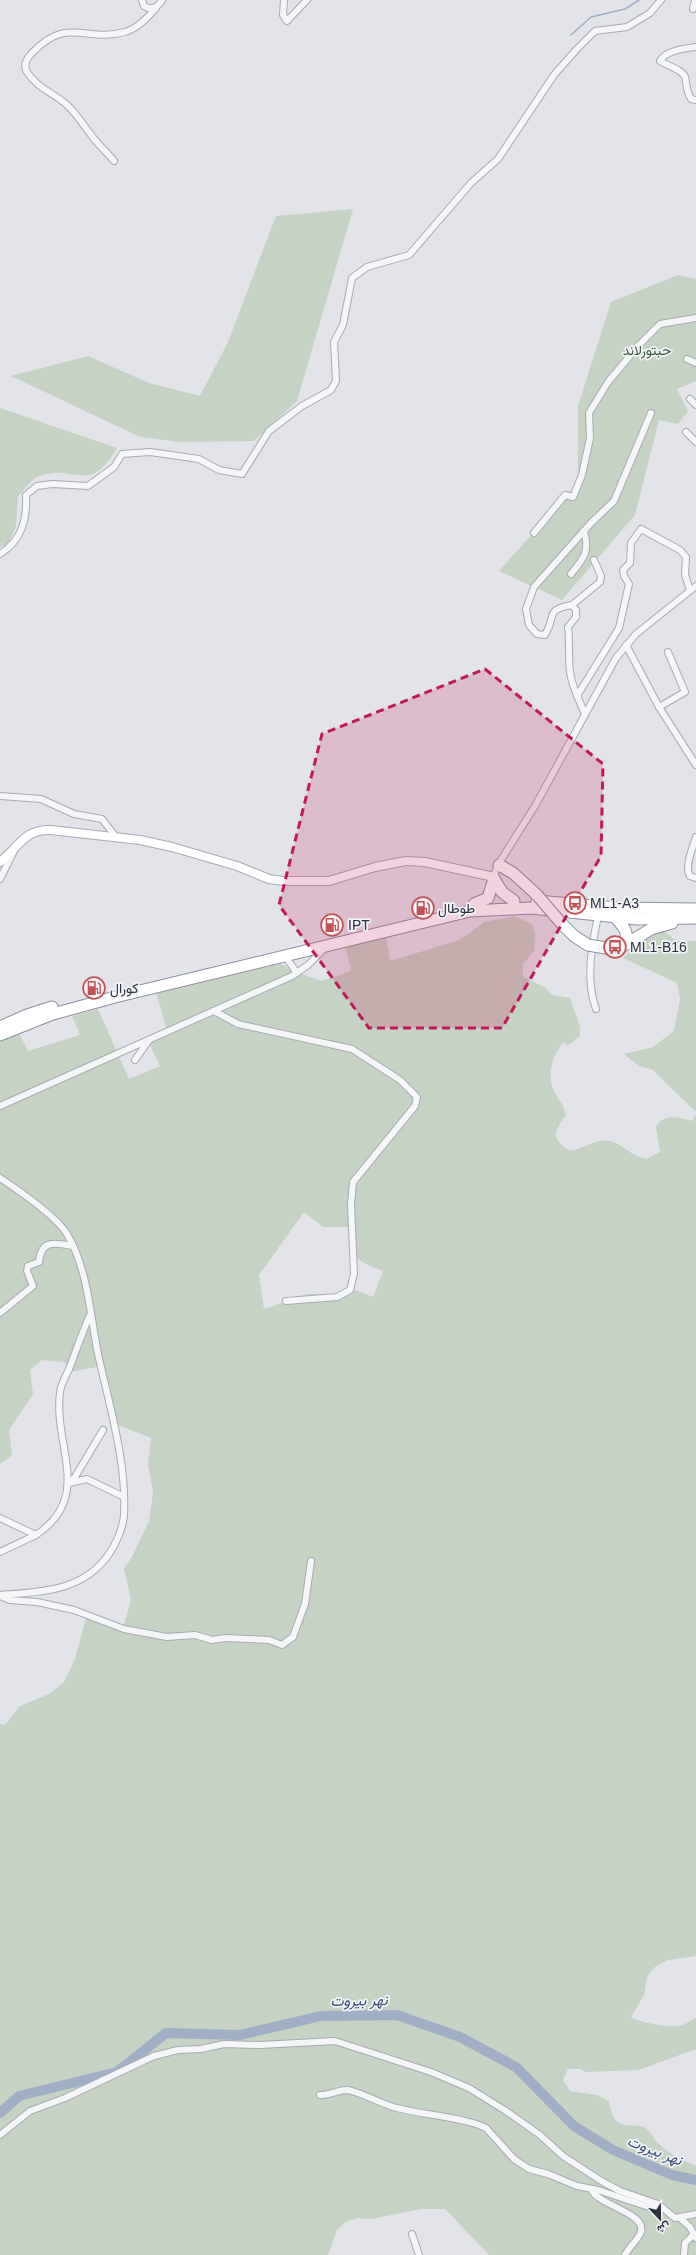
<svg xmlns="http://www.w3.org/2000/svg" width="696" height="2255" viewBox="0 0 696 2255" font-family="Arial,Vazirmatn,sans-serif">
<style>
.green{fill:#c6d2c4;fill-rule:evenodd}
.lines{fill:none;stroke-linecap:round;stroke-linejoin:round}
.stream{stroke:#a1afc6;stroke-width:1.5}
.river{stroke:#a1afc6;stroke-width:10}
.minor-casing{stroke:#a8abb3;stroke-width:8}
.secondary-casing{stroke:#a8abb3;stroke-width:10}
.motorway-casing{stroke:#8b919f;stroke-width:13}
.minor{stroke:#f5f6f8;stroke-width:6}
.secondary{stroke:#fff;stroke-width:8}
.motorway{stroke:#fff;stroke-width:11}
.motorway-bridge-casing{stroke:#8b919f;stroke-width:13;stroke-linecap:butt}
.motorway-bridge{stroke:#fff;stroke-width:11}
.marked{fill:#c2185b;fill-opacity:0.2;stroke:#c2185b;stroke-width:3;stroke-dasharray:8 5;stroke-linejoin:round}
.labels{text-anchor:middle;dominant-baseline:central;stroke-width:3.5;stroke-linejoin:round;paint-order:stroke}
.park-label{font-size:14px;fill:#3d5a3b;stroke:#f2f3f7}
.poi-label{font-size:14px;fill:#2c3140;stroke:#f2f3f7;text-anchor:start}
.water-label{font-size:15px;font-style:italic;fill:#3a4c70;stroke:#f2f3f7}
</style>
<rect width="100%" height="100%" fill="#e2e4e9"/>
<!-- green -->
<g class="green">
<polygon points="353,209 297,401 254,441 181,442 140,437 11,376 88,356 149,383 200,396 228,342 276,216"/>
<polygon points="678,275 696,279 696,381 677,389 688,411 678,424 659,420 635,515 562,600 499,571 578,483 578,406 611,302"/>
<path d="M 0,408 L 117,448 C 88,498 75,461 37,477 C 30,481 23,491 18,497 L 16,527 L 7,545 L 0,547 Z"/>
<path d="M 515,916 L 532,924 L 535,935 L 534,951 L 523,964 L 523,977 L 546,988 L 552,995 L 570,998 L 580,1027 L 580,1036 L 567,1046 L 564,1042 C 552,1054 546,1077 555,1093 C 559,1101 564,1105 566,1115 C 554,1132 550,1138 570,1151 C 583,1149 596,1138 610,1141 C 623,1144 632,1157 646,1159 L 660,1152 L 656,1127 C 664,1112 680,1118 692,1121 L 696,1114 L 696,1956 L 668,1960 L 655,1967 L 647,1977 L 644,1995 L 631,2017 C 640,2023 668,2027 679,2026 C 685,2025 691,2020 696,2018 L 696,2049 L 639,2070 L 586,2072 L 580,2069 L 568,2069 L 563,2080 L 570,2091 L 597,2095 L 609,2101 C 610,2106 611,2113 614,2118 C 624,2131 640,2121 648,2130 C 652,2134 654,2140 659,2144 C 668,2153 684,2161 696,2166 L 696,2255 L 489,2255 L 445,2209 L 421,2209 L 371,2219 L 357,2218 L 346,2222 L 337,2230 L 328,2255 L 0,2255 L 0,1724 L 5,1725 L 20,1706 L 49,1694 L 64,1682 L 75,1659 L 86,1618 L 123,1628 L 131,1600 L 124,1568 L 132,1557 L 149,1521 L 153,1493 L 148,1464 L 151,1438 L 113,1423 L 102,1366 L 70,1372 L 65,1362 L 42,1360 L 30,1370 L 33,1394 L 9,1430 L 12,1455 L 0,1464 L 0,1037 L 16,1027 L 28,1051 L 80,1035 L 72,1016 L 98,1009 L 129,1079 L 160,1066 L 148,1040 L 166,1027 L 156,992 L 272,959 L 294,971 L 321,981 L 351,971 L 344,940 L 385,932 L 390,961 L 460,940 L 484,922 ZM 304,1212 L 323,1227 L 349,1227 C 347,1256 358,1262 383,1271 L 373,1297 L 348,1287 L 335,1294 L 307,1294 L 264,1309 L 259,1275 Z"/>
<polygon points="662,930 677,941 696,941 696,1112 653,1070 639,1066 624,1054 653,1047 674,1031 680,999 677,983 623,958 638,943"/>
</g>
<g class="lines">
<!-- stream -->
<polyline class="stream" points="571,35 591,17 625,9 639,0"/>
<!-- river -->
<polyline class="river" points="0,2113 19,2096 117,2072 166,2033 240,2035 321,2016 397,2015 460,2037 516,2067 574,2126 613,2150 672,2175 696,2180"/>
<!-- minor casing -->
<g class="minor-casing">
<g id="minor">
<path d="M 142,0 L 144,6 C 152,11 158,7 162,0"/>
<polyline points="284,0 283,15 287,21 307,0"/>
<polyline points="693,9 695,0"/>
<path d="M 696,47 C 686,48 665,51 660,61 C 666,65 683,70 685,77 C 687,85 686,91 691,99 L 696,100"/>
<path d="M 114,161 C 107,152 98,145 92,136 C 83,125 77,114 67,105 C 54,93 37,88 27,72 C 23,65 26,59 32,53 C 68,15 85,43 125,32 C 138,28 147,18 156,8"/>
<polyline points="687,359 696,363"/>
<polyline points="690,399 696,405"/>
<polyline points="686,432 696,442"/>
<polyline points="534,533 565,495 573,497 582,475 590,438 589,413 608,382 639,345 660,324 696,318"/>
<path d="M 0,554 C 22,540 27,520 26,495 L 37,486 L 52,484 L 88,486 L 114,467 L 122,454 L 150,452 L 199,459 L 219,470 L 242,474 L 269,431 L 302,406 L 331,390 L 336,381 L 334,342 L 343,325 L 352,278 L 367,267 L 409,255 L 471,183 L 498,159 L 554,75 L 576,50 L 595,31 L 627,27 L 650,13 L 661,0"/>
<path d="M 571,574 C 584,558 590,552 584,531"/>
<polyline points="572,605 600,582 601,576 594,560"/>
<polyline points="626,645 659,707 696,765"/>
<polyline points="577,696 619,628 629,584 624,576 623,570 630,563 631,543 641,529 680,550 686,557 685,575 690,590"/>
<polyline points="659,707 685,692 668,652"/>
<path d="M 585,714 C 579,700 572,687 570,672 C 568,657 570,642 568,627 L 576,617 L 576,610 L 572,605 C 544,610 557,616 545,635 L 537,634 L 529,625 L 526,609 L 534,587 L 591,523 L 614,501 L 651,413"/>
<polyline points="0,796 41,799 74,814 102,819 116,837"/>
<path d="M 696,837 C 693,847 684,867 690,876 L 696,878"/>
<polyline points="0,879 14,851"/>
<polyline points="494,879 495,872 501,860 535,806 616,658 636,634 696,586"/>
<polyline points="285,956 297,973"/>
<path d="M 596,1009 C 585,980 592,945 598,916"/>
<polyline points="214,1011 238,1024 352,1049 400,1080 417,1097 415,1106 353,1182 351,1205 354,1274 350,1290 337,1297 286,1301"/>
<polyline points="135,1060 149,1040"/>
<polyline points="0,1106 292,976 308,965 326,947"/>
<path d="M 0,1178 C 18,1190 56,1216 67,1234 C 88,1269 90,1315 98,1354 C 109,1404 127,1463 124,1515 C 123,1528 116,1544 109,1554 C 83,1592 40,1592 0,1595"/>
<path d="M 0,1313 L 33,1286 L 27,1271 L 28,1266 L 39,1262 C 41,1239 55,1243 73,1246"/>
<polyline points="69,1483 87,1479 124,1497"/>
<polyline points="68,1484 75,1477 103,1430"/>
<path d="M 0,1518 L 36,1535 C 94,1496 53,1447 60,1392 C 61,1384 66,1376 69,1369 C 76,1351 82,1333 90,1315"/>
<polyline points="0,1552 36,1535"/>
<polyline points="0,1596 10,1600 37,1602 74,1610 124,1629 167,1637 195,1635 212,1640 225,1638 249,1639 269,1640 282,1645 293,1637 305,1604 311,1561"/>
<path d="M 320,2095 C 331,2095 338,2090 347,2090 C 358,2091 384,2105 397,2108 C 424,2115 452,2116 479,2125 L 486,2128 L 514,2159 L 529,2169 L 548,2174 L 577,2186 L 598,2190 L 646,2206 L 662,2209"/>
<polyline points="0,2135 30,2111 65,2098 154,2056 178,2050 201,2049 224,2044 260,2045 335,2041 431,2072 469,2088 506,2111 540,2135 563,2156 603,2182 620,2191 658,2204 675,2218 696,2214"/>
<path d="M 591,2189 C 598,2206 646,2212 641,2232 C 638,2240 629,2247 625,2255"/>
<polyline points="680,2218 690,2227 696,2238"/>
<polyline points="412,2234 419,2255"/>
<polyline points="684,2255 685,2243 694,2234"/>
</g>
</g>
<!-- secondary casing -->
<g class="secondary-casing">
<path id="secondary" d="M 0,862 C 19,847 24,829 51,830 L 140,840 L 172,847 L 237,866 L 269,879 L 283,881 L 329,881 L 375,867 L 406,861 L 425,862 L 494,877"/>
</g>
<!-- motorway casing -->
<g class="motorway-casing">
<g id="motorway">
<polyline points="499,865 513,873 537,895"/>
<polyline points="494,879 502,892 514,901"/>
<polyline points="537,901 617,908 696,909"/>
<polyline points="474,904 488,898 494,879"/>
<path d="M 615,917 C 624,927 631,934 623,946"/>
<polyline points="562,924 574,936 588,945"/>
<polyline points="612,949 623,946 651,929 672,923"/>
<polyline points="0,1027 27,1015 52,1007"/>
<polyline points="0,1035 53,1014 115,997 470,911 531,908 637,919 696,918"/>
</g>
</g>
<!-- minor -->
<use href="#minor" class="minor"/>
<!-- secondary -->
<use href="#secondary" class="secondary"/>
<!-- motorway -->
<use href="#motorway" class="motorway"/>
<!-- motorway-bridge casing -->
<g class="motorway-bridge-casing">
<g id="motorway-bridge">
<polyline points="537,895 562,924"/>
<polyline points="588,945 612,949"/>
</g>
</g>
<!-- motorway-bridge -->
<use href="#motorway-bridge" class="motorway-bridge"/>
</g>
<!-- marked area -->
<path class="marked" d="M 485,669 L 603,764 L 601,856 L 502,1028 L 369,1028 L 279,905 L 322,734 Z"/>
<!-- icons -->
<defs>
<g id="bus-ring" transform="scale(1.15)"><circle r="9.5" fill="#f2f3f7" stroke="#c25458" stroke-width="1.5"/><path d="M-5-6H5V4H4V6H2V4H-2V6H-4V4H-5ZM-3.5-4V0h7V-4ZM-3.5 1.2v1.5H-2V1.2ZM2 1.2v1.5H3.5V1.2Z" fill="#c25458"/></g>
<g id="fuel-ring" transform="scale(1.15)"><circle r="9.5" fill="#f2f3f7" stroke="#c25458" stroke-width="1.5"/><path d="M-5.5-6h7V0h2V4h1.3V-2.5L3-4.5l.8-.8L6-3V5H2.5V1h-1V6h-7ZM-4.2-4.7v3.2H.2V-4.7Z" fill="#c25458"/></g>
</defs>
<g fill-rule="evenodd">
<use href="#bus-ring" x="575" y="903"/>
<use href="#fuel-ring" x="423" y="908"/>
<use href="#fuel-ring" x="332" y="925"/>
<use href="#bus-ring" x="615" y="947"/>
<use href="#fuel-ring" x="94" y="988"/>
</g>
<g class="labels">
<!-- park labels -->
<g class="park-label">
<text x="647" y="350">حبتورلاند</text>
</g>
<!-- poi labels -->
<g class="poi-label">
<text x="590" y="903">ML1-A3</text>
<text x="438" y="908">طوطال</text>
<text x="348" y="925">IPT</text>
<text x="630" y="947">ML1-B16</text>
<text x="110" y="988">كورال</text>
</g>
<!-- water labels -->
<g class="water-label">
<text transform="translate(359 2000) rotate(-1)">نهر بيروت</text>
<text transform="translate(655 2150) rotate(21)">نهر بيروت</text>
</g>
</g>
<!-- north arrow -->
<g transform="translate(660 2219) rotate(158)" stroke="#f2f3f7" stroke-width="3" paint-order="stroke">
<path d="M0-3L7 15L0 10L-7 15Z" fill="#2c3140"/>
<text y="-6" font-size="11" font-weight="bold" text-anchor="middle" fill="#2c3140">ش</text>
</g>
</svg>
